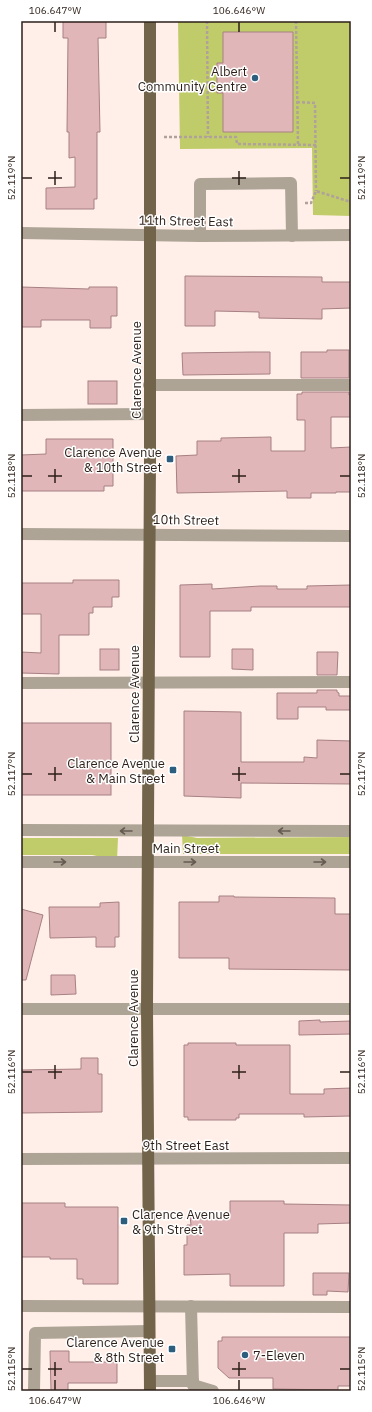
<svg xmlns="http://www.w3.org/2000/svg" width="372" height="1412" viewBox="0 0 372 1412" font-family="'IBM Plex Sans',sans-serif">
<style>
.green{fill:#c0cc6a}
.building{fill:#e0b6b9;stroke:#a78083}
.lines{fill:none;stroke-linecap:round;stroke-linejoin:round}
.path{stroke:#b0a19a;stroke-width:2.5;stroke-dasharray:3 2;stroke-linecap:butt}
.minor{stroke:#ada496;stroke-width:12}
.major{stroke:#72644b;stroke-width:12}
.oneway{stroke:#675b51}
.ticks{fill:none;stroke:#2d1f18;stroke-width:1.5}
.poi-dot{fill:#2e5e7d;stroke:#fff;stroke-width:1.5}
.labels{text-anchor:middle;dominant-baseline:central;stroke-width:3;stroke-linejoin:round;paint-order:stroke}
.poi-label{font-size:13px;fill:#2d1f18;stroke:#fff;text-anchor:end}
.street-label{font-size:13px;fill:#2d1f18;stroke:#fff}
.neatline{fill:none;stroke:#2d1f18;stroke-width:1.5}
.ticks-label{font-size:10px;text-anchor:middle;fill:#2d1f18}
</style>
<rect width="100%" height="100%" fill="#ffefe8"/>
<!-- green -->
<g class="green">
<polygon points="178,21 351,21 351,216 313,215 312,148 180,149"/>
<polygon points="182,835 197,838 351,837 351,854 183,854"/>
<polygon points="21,838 118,838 117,860 92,855 21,855"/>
</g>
<!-- building -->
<g class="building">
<polygon points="63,21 106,21 106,38 98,38 100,132 97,132 97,199 94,199 94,209 46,209 46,188 75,187 75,157 69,158 69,132 67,132 68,38 63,38"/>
<polygon points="223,32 293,32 293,132 223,132 223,93 217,93 217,63 223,63"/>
<polygon points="185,276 322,277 322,282 351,282 351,308 322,309 322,319 259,318 259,312 215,311 215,326 185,326"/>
<polygon points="21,287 89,289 89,287 117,287 117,316 111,316 111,328 90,328 90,320 41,320 41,327 21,327"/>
<polygon points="327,350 349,350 349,378 301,378 301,352 327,352"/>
<polygon points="251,352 270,352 270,374 183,375 182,353"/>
<rect x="88" y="381" width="29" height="23"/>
<polygon points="302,392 349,392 349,395 351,395 351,417 331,417 331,448 351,447 351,492 336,492 336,493 311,493 311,498 287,498 287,491 177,493 176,456 197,455 197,441 221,441 221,438 271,437 271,451 305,451 305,420 297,420 297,394 302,394"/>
<polygon points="46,439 113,439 113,486 104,486 104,491 21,491 21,455 46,454"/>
<polygon points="73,580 119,580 119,597 112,597 112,607 93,607 93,613 89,613 89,635 59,635 59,674 21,673 21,652 41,653 41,614 21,614 21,583 73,583"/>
<polygon points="212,584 212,589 260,586 277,586 277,589 307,589 307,586 351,585 351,607 251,607 251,611 210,611 210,657 180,657 180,585"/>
<rect x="100" y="649" width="19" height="21"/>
<polygon points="232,649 253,649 253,670 232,669"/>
<polygon points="317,652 338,652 337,675 317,675"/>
<polygon points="317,690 337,690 337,692 339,693 339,696 351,696 351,710 326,710 326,707 298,707 298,719 277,719 277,693 317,693"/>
<polygon points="184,711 241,712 241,762 304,762 304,757 317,758 317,740 351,741 351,784 241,783 241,798 184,796"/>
<rect x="21" y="723" width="90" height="72"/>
<polygon points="219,896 234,896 234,897 335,898 335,914 351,914 351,970 229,969 229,958 179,958 179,902 219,902"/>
<polygon points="119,902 119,937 115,937 115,947 96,947 96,937 50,938 49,907 100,907 100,903"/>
<polygon points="21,909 43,915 26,980 21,980"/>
<polygon points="51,975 75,975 76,994 51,995"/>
<polygon points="320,1020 320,1022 351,1021 351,1034 299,1035 299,1021"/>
<polygon points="188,1043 236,1043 236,1045 290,1045 290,1094 324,1094 324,1089 351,1088 351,1116 304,1117 304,1114 239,1114 239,1118 236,1118 236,1120 188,1120 188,1117 184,1117 184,1045 188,1045"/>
<polygon points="81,1058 98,1058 98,1074 102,1074 102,1112 21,1113 21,1070 81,1069"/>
<polygon points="230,1201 284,1201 284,1204 351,1205 351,1223 318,1224 318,1233 284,1233 284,1286 230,1286 230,1274 184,1275 184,1245 187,1245 187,1225 191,1225 190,1216 230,1216"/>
<polygon points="21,1203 65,1203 65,1207 118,1207 118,1284 83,1284 83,1279 77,1279 77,1259 50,1259 50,1257 21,1257"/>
<polygon points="313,1273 349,1273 348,1292 327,1291 327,1295 313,1295"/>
<polygon points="222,1337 351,1337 351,1386 338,1386 338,1390 273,1389 273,1378 229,1378 218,1368 218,1341 222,1341"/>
<polygon points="50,1351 69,1351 69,1362 117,1362 117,1383 68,1383 68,1391 51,1391"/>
</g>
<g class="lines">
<!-- path -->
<g class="path">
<polyline points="207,21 208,137"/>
<polyline points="296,21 298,145"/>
<polyline points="297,102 315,103 316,191"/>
<polyline points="164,137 236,137 237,144 316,145"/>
<polyline points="305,203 311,203 316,191 351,202"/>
</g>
<!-- minor -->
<g class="minor">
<polyline points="21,233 200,236 351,235"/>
<polyline points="200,236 200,184 291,183 292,236"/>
<polyline points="149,385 351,385"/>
<polyline points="21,415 149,414"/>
<polyline points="21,534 351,536"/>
<polyline points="21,683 351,682"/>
<polyline points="21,830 351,831"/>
<polyline points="21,862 351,862"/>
<polyline points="21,1009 351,1009"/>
<polyline points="21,1159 351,1158"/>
<polyline points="21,1306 351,1307"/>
<polyline points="191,1306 193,1385 213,1391"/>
<polyline points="150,1381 193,1381"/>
<polyline points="34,1391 35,1333 149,1331"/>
</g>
<!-- major -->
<polyline class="major" points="150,21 150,458 147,1009 150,1391"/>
</g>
<!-- one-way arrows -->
<defs><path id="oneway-shaft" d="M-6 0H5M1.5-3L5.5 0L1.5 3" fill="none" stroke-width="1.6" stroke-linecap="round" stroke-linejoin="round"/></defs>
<g class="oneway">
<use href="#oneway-shaft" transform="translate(126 831) rotate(-180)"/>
<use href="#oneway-shaft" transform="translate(284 831) rotate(-180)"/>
<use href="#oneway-shaft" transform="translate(60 862)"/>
<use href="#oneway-shaft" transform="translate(190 862)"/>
<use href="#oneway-shaft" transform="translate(320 862)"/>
</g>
<!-- ticks -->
<path class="ticks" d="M 55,22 L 55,32M 239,22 L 239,32M 55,171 L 55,185M 239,171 L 239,185M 22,178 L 32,178M 48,178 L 62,178M 232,178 L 246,178M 340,178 L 350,178M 55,469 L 55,483M 239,469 L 239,483M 22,476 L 32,476M 48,476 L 62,476M 232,476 L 246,476M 340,476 L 350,476M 55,767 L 55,781M 239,767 L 239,781M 22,774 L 32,774M 48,774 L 62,774M 232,774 L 246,774M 340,774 L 350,774M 55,1065 L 55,1079M 239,1065 L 239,1079M 22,1072 L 32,1072M 48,1072 L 62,1072M 232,1072 L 246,1072M 340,1072 L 350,1072M 55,1362 L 55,1376M 239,1362 L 239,1376M 22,1369 L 32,1369M 48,1369 L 62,1369M 232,1369 L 246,1369M 340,1369 L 350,1369M 55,1380 L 55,1390M 239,1380 L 239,1390"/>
<!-- markers -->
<g class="poi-dot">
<circle cx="255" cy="78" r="4"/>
<rect x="166" y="455" width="8" height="8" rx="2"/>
<rect x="169" y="766" width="8" height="8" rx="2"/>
<rect x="120" y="1217" width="8" height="8" rx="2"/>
<rect x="168" y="1345" width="8" height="8" rx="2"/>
<circle cx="245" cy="1355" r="4"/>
</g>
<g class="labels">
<!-- poi labels -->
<g class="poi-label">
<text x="247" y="71">Albert<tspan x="247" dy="15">Community Centre</tspan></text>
<text x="162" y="452">Clarence Avenue<tspan x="162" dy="15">&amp; 10th Street</tspan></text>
<text x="165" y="763">Clarence Avenue<tspan x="165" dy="15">&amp; Main Street</tspan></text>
<text x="132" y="1214" text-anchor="start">Clarence Avenue<tspan x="132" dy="15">&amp; 9th Street</tspan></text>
<text x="164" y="1342">Clarence Avenue<tspan x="164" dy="15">&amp; 8th Street</tspan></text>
<text x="253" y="1355" text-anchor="start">7-Eleven</text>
</g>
<!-- street labels -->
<g class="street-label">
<text transform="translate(186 221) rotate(1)">11th Street East</text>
<text transform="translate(136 370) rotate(-90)">Clarence Avenue</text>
<text transform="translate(186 520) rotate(1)">10th Street</text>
<text transform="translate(134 694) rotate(-90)">Clarence Avenue</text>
<text x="186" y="848">Main Street</text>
<text transform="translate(133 1018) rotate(-90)">Clarence Avenue</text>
<text x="186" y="1145">9th Street East</text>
</g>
</g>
<!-- border -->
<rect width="372" height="1412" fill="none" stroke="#ffffff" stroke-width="44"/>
<rect x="22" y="22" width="328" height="1368" class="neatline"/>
<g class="ticks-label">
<text x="55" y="14">106.647°W</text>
<text x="239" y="14">106.646°W</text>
<text transform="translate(11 178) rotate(-90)" y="4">52.119°N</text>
<text transform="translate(361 178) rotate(-90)" y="4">52.119°N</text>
<text transform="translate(11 476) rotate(-90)" y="4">52.118°N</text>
<text transform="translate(361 476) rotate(-90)" y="4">52.118°N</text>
<text transform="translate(11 774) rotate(-90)" y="4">52.117°N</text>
<text transform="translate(361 774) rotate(-90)" y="4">52.117°N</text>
<text transform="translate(11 1072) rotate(-90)" y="4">52.116°N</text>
<text transform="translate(361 1072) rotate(-90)" y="4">52.116°N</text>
<text transform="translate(11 1369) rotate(-90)" y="4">52.115°N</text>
<text transform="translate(361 1369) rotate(-90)" y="4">52.115°N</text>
<text x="55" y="1404">106.647°W</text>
<text x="239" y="1404">106.646°W</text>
</g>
</svg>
